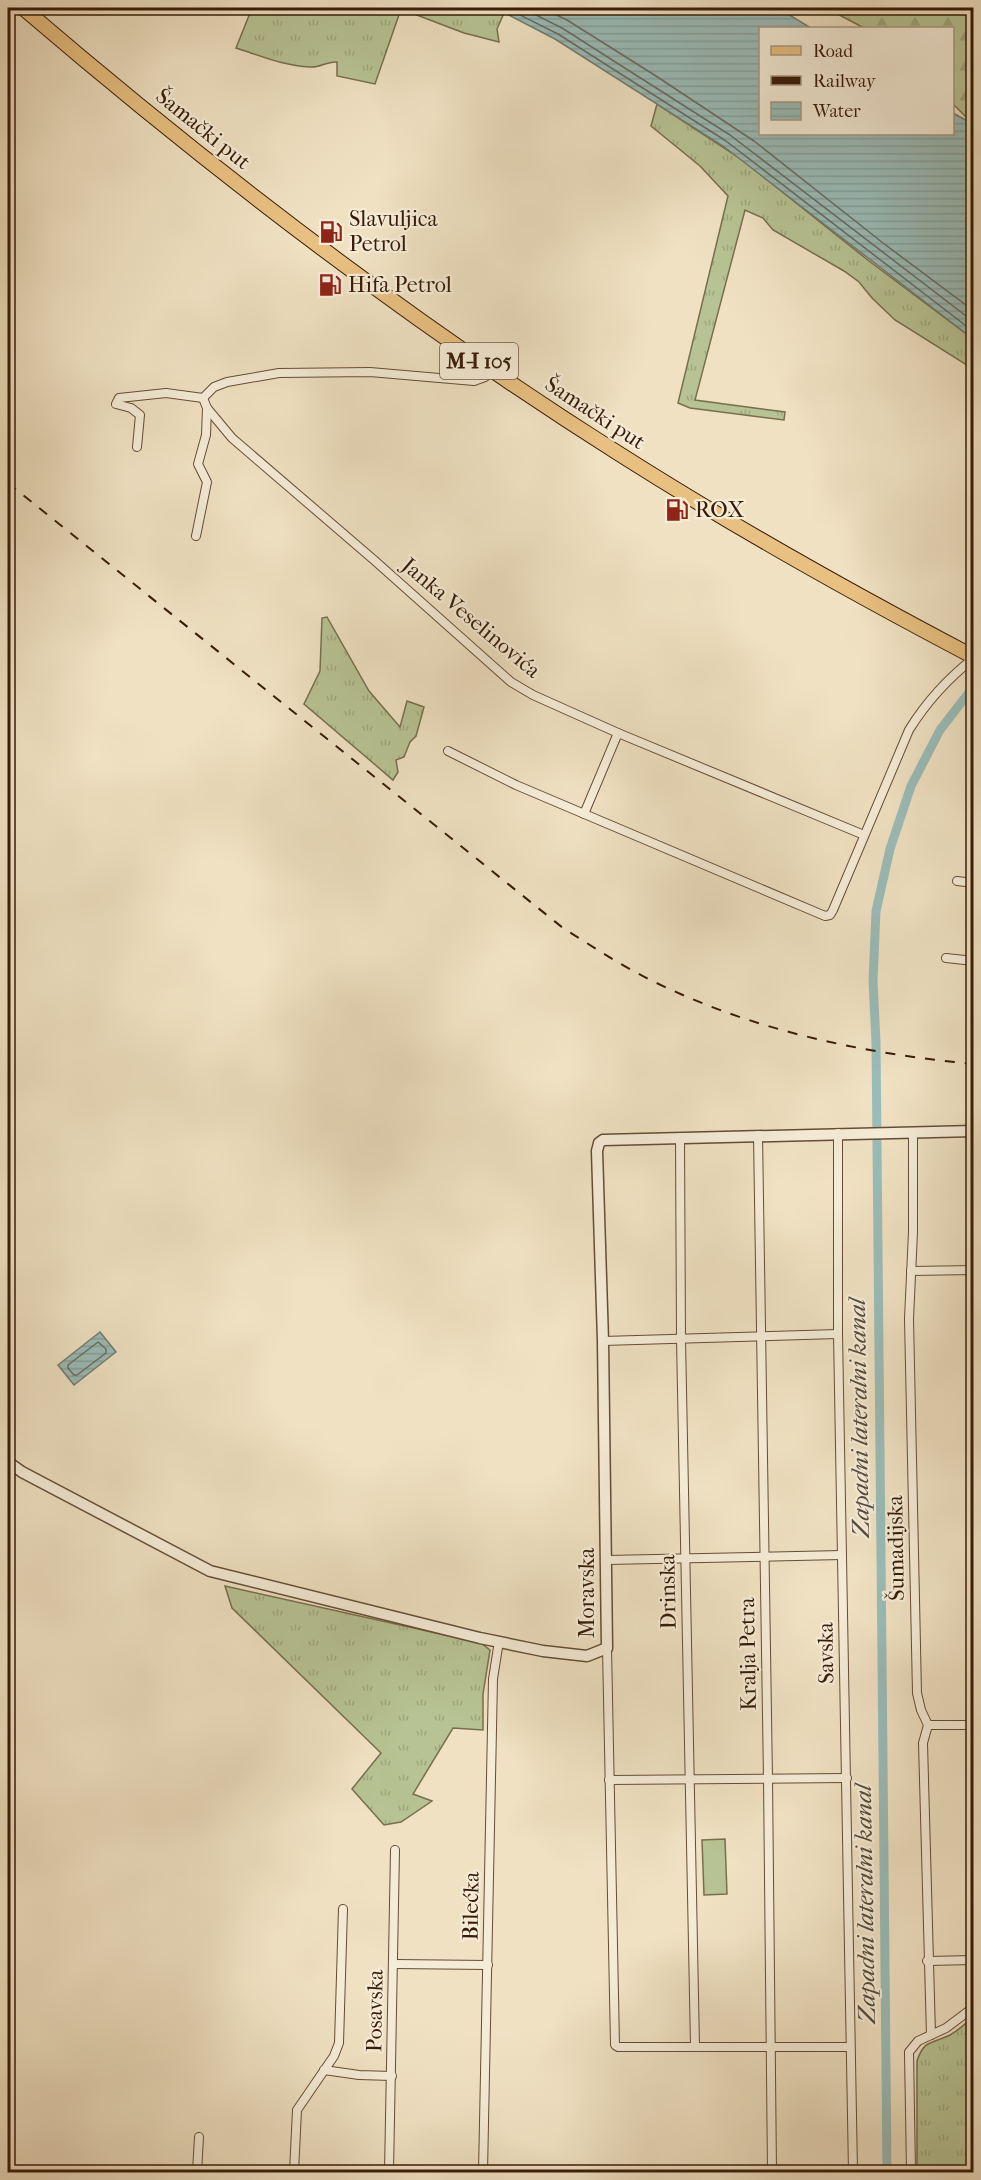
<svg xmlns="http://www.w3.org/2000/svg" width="981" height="2180" viewBox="0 0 981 2180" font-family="'IM FELL French Canon',serif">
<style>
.grass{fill:url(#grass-tufts);stroke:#786f4e;stroke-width:1.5}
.forest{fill:url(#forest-firs);stroke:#786f4e;stroke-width:1.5}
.park{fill:#b7c394;stroke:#786f4e;stroke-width:1.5}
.water{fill:url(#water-rules);stroke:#737c72;stroke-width:1.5}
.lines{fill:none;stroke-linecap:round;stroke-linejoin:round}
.shore{stroke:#696c60;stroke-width:1.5}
.canal{stroke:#9abcb8;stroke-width:9}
.minor-casing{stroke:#664c36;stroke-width:10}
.tertiary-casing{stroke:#664c36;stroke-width:13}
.primary-casing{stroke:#381b08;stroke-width:16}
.minor{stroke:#f5ecd7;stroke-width:8}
.tertiary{stroke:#f5ecd7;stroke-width:10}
.primary{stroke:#e8c081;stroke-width:14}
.rail{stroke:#381b08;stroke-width:2;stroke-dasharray:10 10;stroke-linecap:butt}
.labels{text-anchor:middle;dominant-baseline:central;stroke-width:4.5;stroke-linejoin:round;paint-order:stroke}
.shield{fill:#f5ecd7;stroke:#715a46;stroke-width:1.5}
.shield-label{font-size:21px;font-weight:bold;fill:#381b08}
.street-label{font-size:22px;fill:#381b08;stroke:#f5ecd7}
.poi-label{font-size:22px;fill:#381b08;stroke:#f5ecd7;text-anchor:start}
.water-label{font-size:24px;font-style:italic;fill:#554b3d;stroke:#f5ecd7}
</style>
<defs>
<pattern id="grass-tufts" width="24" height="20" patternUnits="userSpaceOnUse" patternTransform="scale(1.5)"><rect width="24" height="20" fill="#b7c394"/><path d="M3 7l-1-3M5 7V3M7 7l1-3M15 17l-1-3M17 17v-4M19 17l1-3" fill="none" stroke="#9ea77e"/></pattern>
<pattern id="forest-firs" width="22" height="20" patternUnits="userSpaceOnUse" patternTransform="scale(1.5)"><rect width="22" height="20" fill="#b7c394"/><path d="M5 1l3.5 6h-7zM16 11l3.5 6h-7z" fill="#9ea77e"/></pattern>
<pattern id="water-rules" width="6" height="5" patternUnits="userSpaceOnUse" patternTransform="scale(1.5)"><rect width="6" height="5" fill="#9abcb8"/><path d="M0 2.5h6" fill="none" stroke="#85a19d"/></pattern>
</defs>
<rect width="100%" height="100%" fill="#efe1c2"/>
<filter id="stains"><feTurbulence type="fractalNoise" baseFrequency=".00333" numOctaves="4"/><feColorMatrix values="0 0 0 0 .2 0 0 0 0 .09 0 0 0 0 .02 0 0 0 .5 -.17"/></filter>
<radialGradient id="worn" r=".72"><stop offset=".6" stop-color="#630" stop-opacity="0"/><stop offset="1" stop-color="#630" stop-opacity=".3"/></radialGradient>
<!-- grass -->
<g class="grass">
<path d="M 252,8 L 495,8 L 504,13 L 497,29 L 499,42 L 464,33 L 401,9 L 375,84 L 337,76 L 337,62 C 327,61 320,68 310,67 C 284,66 261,56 236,48 Z"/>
<polygon points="657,104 741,159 869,261 973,339 973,369 895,320 872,298 859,282 844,271 773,230 763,218 745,210 695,400 785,412 784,420 690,408 678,403 728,196 700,166 651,126"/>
<polygon points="327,617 369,691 400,727 407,701 424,707 416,736 410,742 404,757 396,760 398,772 393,780 304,704 320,671 322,618"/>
<polygon points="225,1586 481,1643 490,1650 483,1694 483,1730 453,1728 413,1794 432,1801 401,1822 384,1825 352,1789 381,1753 232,1608"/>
<path d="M 973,2016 L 973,2172 L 917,2172 L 917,2061 C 924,2039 932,2044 950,2035 C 958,2030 967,2023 973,2016 Z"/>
</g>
<!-- forest -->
<polygon class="forest" points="826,8 973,8 973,124 953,104 952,28 864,28"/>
<!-- park -->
<polygon class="park" points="725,1839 727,1894 704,1895 702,1840"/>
<!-- water -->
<g class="water">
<polygon points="495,8 778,8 811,28 760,28 760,134 952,134 953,113 973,124 973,339 723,146 555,39"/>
<polygon points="100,1332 116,1352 74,1385 58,1365"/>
</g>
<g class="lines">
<!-- shore -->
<g class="shore">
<polyline points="506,8 558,34 726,141 974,332"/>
<polyline points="522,8 562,28 730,135 974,322"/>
<polyline points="542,8 567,20 656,76 754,141 883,243 974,311"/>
<polygon points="98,1342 106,1349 106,1353 77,1375 74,1375 68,1368 68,1365"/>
</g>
<!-- canal -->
<polyline class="canal" points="887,2172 876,1042 873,981 876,911 890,849 911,786 940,730 974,686"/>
<!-- minor casing -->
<g class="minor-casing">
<g id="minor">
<polyline points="203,398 207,408 232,438 374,560 511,682 533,695 618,733 864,835"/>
<polyline points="137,447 140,415 131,408 116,404 119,398 166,393 203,398 214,387 227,382 279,373 370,372 474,381 485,377 493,370"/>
<polyline points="196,536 207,482 198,464 206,435 207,408"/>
<path d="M 448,751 L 516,785 L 825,916 L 830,915 L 833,910 L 909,730 C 927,701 947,679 974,658"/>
<polyline points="584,814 618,733"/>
<polyline points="957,881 974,883"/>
<polyline points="946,958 974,961"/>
<polyline points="913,1132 913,1232 909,1319 917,1693 921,1710 928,1725 923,1743 931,2035"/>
<polyline points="838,1133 838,1334 853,2172"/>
<polyline points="758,1135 768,1779 772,2172"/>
<polyline points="680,1137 681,1339 695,2046"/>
<polyline points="911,1271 974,1270"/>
<polyline points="603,1341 838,1334"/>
<polyline points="607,1560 842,1555"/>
<polyline points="607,1648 615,2045 618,2047 850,2047"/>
<polyline points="928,1725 974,1725"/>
<polyline points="609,1780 847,1778"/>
<polyline points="927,1961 974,1960"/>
<polyline points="394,1964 488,1965"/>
<polyline points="324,2070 359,2075 392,2076"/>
<polyline points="197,2172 199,2137"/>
<polyline points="294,2172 297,2110 334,2056 339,2043 343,1909"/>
<polyline points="389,2172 395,1850"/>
<polyline points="483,2172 493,1679 499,1641"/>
<polyline points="911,2172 909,2052 918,2041 946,2028 974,2007"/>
</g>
</g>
<!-- tertiary casing -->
<g class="tertiary-casing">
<polyline id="tertiary" points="8,1462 22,1472 210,1571 480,1638 543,1651 587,1656 607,1648 603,1341 597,1151 599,1143 603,1140 974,1131"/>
</g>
<!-- primary casing -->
<g class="primary-casing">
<path id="primary" d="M 23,8 C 212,170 410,322 621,455 C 736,528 854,594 974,657"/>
</g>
<!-- minor -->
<use href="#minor" class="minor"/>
<!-- tertiary -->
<use href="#tertiary" class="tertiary"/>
<!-- primary -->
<use href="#primary" class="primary"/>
<!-- rail -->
<path class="rail" d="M 8,483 L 563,928 C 587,943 611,959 637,973 C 741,1028 857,1053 974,1064"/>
</g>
<!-- icons -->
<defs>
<g id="fuel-bare" transform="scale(1.8)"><path d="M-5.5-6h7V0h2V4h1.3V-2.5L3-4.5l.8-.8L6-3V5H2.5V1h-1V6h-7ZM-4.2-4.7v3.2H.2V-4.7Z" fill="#8f2418" stroke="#f5ecd7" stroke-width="2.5" paint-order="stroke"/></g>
</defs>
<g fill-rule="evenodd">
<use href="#fuel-bare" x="331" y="232"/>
<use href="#fuel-bare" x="330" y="285"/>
<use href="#fuel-bare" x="677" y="510"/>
</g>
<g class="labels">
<!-- shield labels -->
<rect class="shield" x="440" y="343" width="78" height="36" rx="4.5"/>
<g class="shield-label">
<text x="479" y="361">M-I 105</text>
</g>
<!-- street labels -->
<g class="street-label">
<text transform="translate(203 129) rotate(39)">Šamački put</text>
<text transform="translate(595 413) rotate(33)">Šamački put</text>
<text transform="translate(471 618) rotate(40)">Janka Veselinovića</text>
<text transform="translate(896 1548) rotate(-91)">Šumadijska</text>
<text transform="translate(668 1592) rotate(-91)">Drinska</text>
<text transform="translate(587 1593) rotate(-90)">Moravska</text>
<text transform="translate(826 1653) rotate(-91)">Savska</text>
<text transform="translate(748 1654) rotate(-91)">Kralja Petra</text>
<text transform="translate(471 1906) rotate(-89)">Bilećka</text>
<text transform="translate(375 2011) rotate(-89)">Posavska</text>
</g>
<!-- poi labels -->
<g class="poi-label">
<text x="349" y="219">Slavuljica<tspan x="349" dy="25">Petrol</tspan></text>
<text x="348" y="285">Hifa Petrol</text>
<text x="695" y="510">ROX</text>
</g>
<!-- water labels -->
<g class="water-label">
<text transform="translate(859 1418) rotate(-91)">Zapadni lateralni kanal</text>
<text transform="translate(865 1904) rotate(-91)">Zapadni lateralni kanal</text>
</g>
</g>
<!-- margin -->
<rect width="981" height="2180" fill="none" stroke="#efe1c2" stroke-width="30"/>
<rect x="9" y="9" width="963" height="2162" fill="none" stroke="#381b08" stroke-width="3"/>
<rect x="15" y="15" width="951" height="2150" fill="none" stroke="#381b08" stroke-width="1.5"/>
<!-- legend -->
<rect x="759" y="27" width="195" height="108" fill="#f5ecd7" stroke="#a99884" stroke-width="1.5"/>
<rect x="771" y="46" width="30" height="9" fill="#e8c081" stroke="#a99884" stroke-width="1.5"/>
<text x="813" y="57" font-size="18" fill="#381b08">Road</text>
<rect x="771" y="76" width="30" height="9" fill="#381b08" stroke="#a99884" stroke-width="1.5"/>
<text x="813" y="87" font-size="18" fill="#381b08">Railway</text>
<rect x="771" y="102" width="30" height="18" fill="url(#water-rules)" stroke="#a99884" stroke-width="1.5"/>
<text x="813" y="117" font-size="18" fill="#381b08">Water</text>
<rect width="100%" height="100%" filter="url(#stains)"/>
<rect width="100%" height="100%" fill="url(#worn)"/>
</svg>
